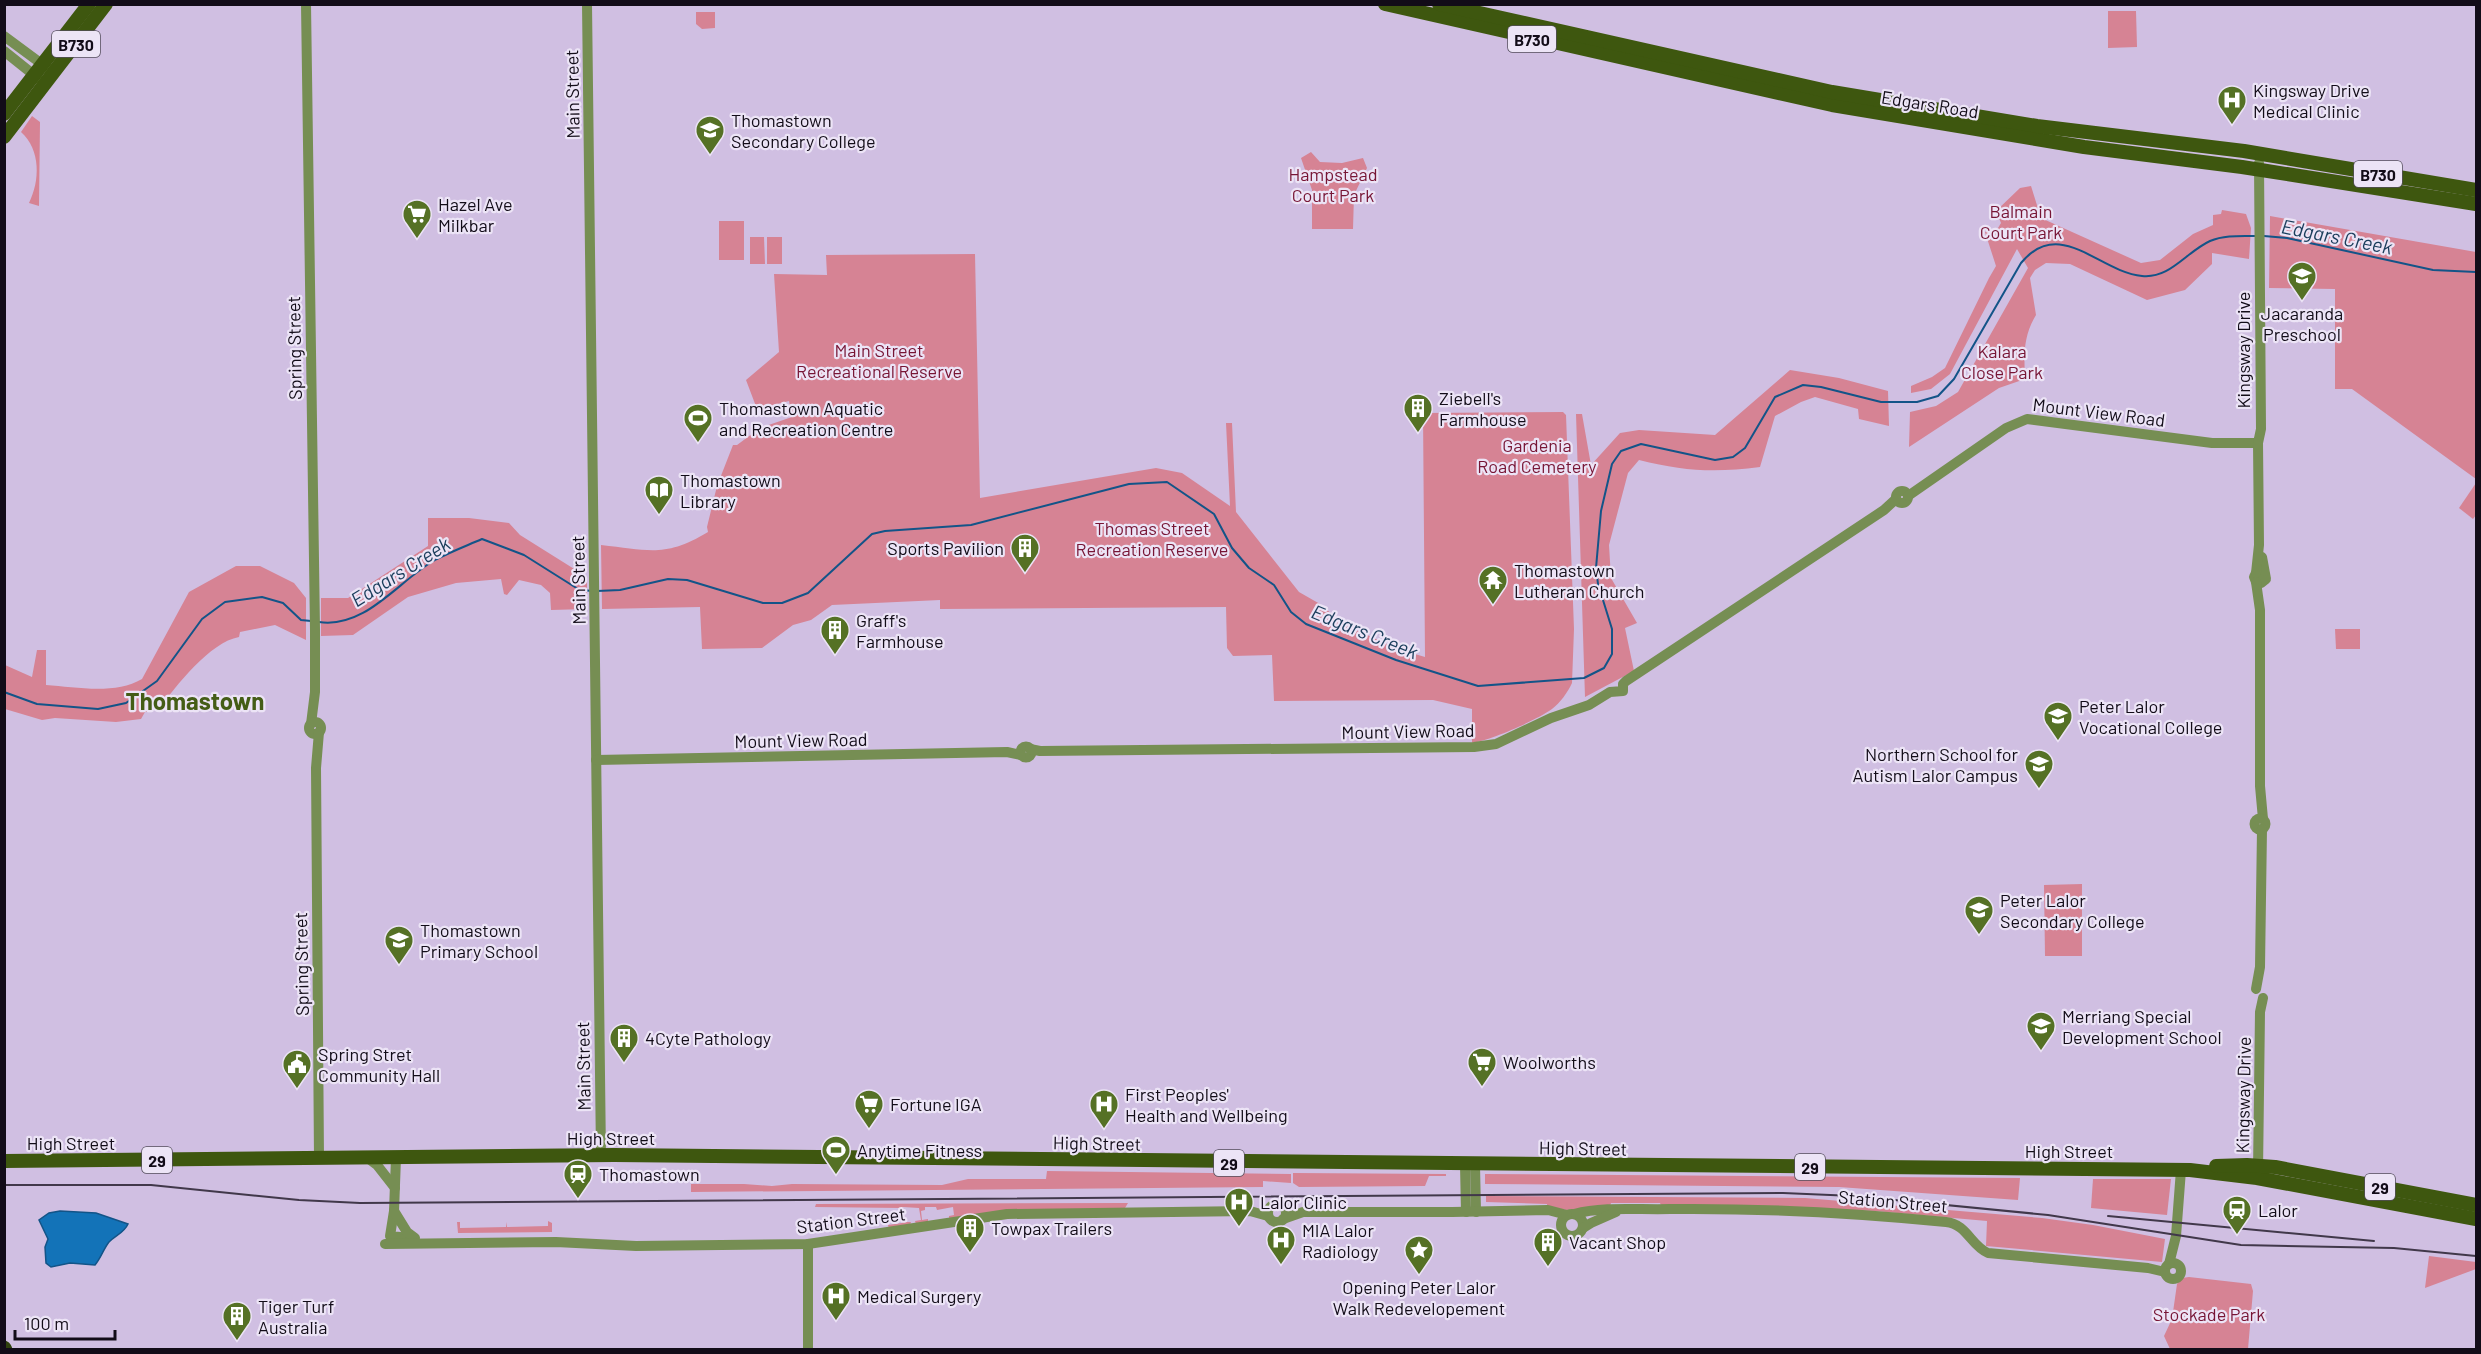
<svg xmlns="http://www.w3.org/2000/svg" width="2481" height="1354" viewBox="0 0 2481 1354" font-family="Barlow,sans-serif">
<style>
.green{fill:#d68394}
.water{fill:#1373b8;stroke:#135488;stroke-width:1.5}
.lines{fill:none;stroke-linecap:round;stroke-linejoin:round}
.stream{stroke:#135488;stroke-width:2}
.minor{stroke:#768e53;stroke-width:10}
.major{stroke:#3e570f;stroke-width:14}
.highway{stroke:#2f410e;stroke-width:15}
.rail{stroke:#41384a;stroke-width:2}
.labels{text-anchor:middle;dominant-baseline:central;stroke-width:4.5;stroke-linejoin:round;paint-order:stroke}
.shield{fill:#ece4f6;stroke:#534d5b;stroke-width:1.5}
.shield-label{font-size:16px;font-weight:bold;fill:#120c18}
.poi-label{font-size:18px;fill:#120c18;stroke:#ece4f6;text-anchor:start}
.street-label{font-size:18px;fill:#120c18;stroke:#ece4f6}
.park-label{font-size:18px;fill:#771535;stroke:#ece4f6}
.water-label{font-size:20px;font-style:italic;fill:#1a3d5b;stroke:#ece4f6}
.district-label{font-size:24px;font-weight:bold;fill:#445d16;stroke:#ece4f6}
</style>
<rect width="100%" height="100%" fill="#d0bfe2"/>
<!-- green -->
<g class="green">
<polygon points="2108,11 2136,11 2137,47 2108,48"/>
<polygon points="696,12 715,12 715,28 702,29 696,24"/>
<path d="M 32,116 L 40,122 L 39,206 L 29,203 C 40,181 41,150 21,132 Z"/>
<polygon points="1311,152 1320,162 1342,163 1363,158 1367,168 1354,195 1353,229 1312,229 1312,190 1301,158"/>
<path d="M 2031,186 L 2041,218 L 2141,263 L 2160,260 L 2193,234 L 2213,225 L 2213,215 L 2221,214 L 2222,210 L 2246,214 L 2251,228 L 2249,259 L 2212,253 L 2212,264 L 2185,290 L 2147,300 L 2070,264 L 2046,263 L 2035,270 L 2030,278 L 2036,315 C 2023,336 2024,355 2025,379 L 1999,388 L 1909,447 L 1910,412 L 1936,406 L 1958,392 L 2028,268 L 2017,249 L 1950,374 L 1931,389 L 1911,393 L 1911,386 L 1932,377 L 1945,368 L 1989,278 L 1996,266 L 1985,232 L 1998,228 L 2001,223 L 1996,211 L 2020,188 Z"/>
<polygon points="2270,216 2476,252 2476,479 2352,389 2335,389 2335,289 2269,288"/>
<rect x="719" y="221" width="25" height="39"/>
<polygon points="750,237 764,237 765,264 750,264"/>
<rect x="767" y="237" width="15" height="27"/>
<path d="M 975,254 L 980,498 L 1156,468 L 1182,473 L 1230,506 L 1226,423 L 1232,423 L 1236,512 L 1299,592 L 1320,604 L 1345,625 L 1398,649 L 1425,657 L 1423,413 L 1563,412 L 1566,415 L 1574,629 L 1572,683 C 1568,692 1560,703 1552,709 C 1535,721 1491,740 1472,743 L 1472,709 L 1433,700 L 1274,701 L 1272,655 L 1233,656 L 1227,648 L 1226,607 L 940,609 L 940,600 L 832,605 L 811,620 L 793,625 L 762,648 L 702,649 L 700,607 L 602,609 L 601,545 C 649,550 665,558 708,532 L 707,527 L 717,486 L 733,445 L 737,445 L 760,428 L 792,417 L 789,401 L 757,409 L 746,380 L 779,352 L 774,274 L 827,275 L 826,255 Z"/>
<path d="M 1790,370 L 1839,378 L 1888,391 L 1889,426 L 1859,419 L 1858,409 L 1815,397 L 1801,402 L 1775,416 L 1760,467 C 1714,473 1683,471 1639,460 L 1628,473 L 1609,545 L 1611,578 L 1637,623 L 1625,628 L 1634,671 L 1585,697 L 1576,414 L 1582,414 L 1591,465 L 1620,433 L 1639,430 L 1715,435 Z"/>
<polygon points="2476,483 2476,515 2473,519 2459,508"/>
<polygon points="428,518 469,518 509,523 520,535 587,577 587,609 551,610 550,593 541,585 519,580 507,595 504,594 501,579 456,583 408,597 353,635 321,636 321,598 348,598 428,546"/>
<path d="M 236,566 L 260,566 L 294,583 L 306,598 L 306,640 L 275,625 L 240,632 L 239,637 C 210,642 176,686 159,709 L 145,712 L 141,719 L 116,722 L 55,718 L 42,720 L 5,709 L 5,665 L 32,677 L 37,650 L 46,650 L 46,685 C 76,687 115,695 142,679 L 189,592 Z"/>
<polygon points="2335,629 2360,629 2360,649 2336,649"/>
<polygon points="2082,884 2082,956 2045,956 2044,885"/>
<polygon points="1047,1171 1291,1174 1291,1183 1263,1181 1263,1187 691,1192 691,1184 744,1184 772,1186 792,1184 942,1185 968,1179 1046,1179"/>
<polygon points="1293,1173 1446,1174 1446,1176 1429,1176 1425,1186 1299,1187 1293,1183"/>
<polygon points="1485,1174 2020,1178 2018,1200 1839,1187 1485,1184"/>
<polygon points="2093,1179 2171,1179 2167,1215 2091,1208"/>
<polygon points="1486,1196 1805,1198 2042,1218 2093,1225 2165,1239 2162,1262 1986,1246 1987,1221 1875,1211 1661,1205 1660,1203 1611,1203 1610,1206 1566,1210 1547,1206 1547,1204 1486,1202"/>
<polygon points="1128,1203 1125,1208 949,1219 949,1216 954,1215 953,1207 937,1210 936,1207 925,1207 925,1210 921,1211 922,1220 928,1219 928,1222 916,1224 915,1221 921,1220 919,1208 903,1207 905,1222 911,1222 910,1225 889,1229 888,1225 902,1223 902,1208 815,1207 816,1204"/>
<polygon points="548,1221 552,1223 552,1232 458,1233 457,1222 460,1222 460,1228 506,1227 506,1222 507,1227 548,1226"/>
<polygon points="2429,1256 2476,1262 2476,1269 2425,1288"/>
<polygon points="2189,1277 2251,1284 2253,1291 2248,1349 2170,1349 2164,1336 2172,1319 2177,1284 2182,1278"/>
</g>
<!-- water -->
<path class="water" d="M 60,1211 L 96,1213 L 128,1224 C 124,1233 116,1235 109,1242 C 104,1248 101,1258 95,1265 L 70,1263 L 51,1267 L 46,1263 L 45,1247 L 48,1239 L 39,1220 L 49,1213 Z"/>
<g class="lines">
<!-- stream -->
<g class="stream">
<polyline points="2264,236 2287,238 2433,270 2476,272"/>
<path d="M 597,591 L 620,590 L 668,579 L 687,580 L 763,603 L 782,603 L 808,593 L 872,534 L 885,531 L 971,525 L 1129,484 L 1167,482 L 1214,514 L 1232,548 L 1249,568 L 1274,585 L 1291,612 L 1306,624 L 1396,660 L 1478,686 L 1584,678 L 1604,668 L 1612,654 L 1612,629 L 1598,584 L 1596,568 L 1601,511 L 1612,464 L 1621,451 L 1641,444 L 1715,460 L 1733,457 L 1745,448 L 1775,397 L 1803,385 L 1821,387 L 1881,402 L 1917,402 L 1938,396 L 1954,379 L 2021,263 C 2060,216 2099,272 2142,276 C 2170,279 2186,252 2210,241 C 2224,235 2240,236 2255,236"/>
<path d="M 319,622 C 366,629 399,580 435,560 C 450,552 466,546 482,539 L 524,555 L 578,589 L 591,591"/>
<polyline points="4,692 37,704 98,709 126,703 157,681 202,619 225,602 262,597 283,603 301,620 311,621"/>
</g>
<!-- minor -->
<g class="minor">
<polyline points="306,4 315,630 315,692 311,724"/>
<polyline points="587,4 601,1156"/>
<polyline points="4,36 54,73"/>
<polyline points="4,51 39,79"/>
<circle cx="1902" cy="497" r="6"/>
<polyline points="1908,496 2006,428 2027,419 2212,443 2258,443"/>
<polyline points="2262,557 2266,579 2261,583 2256,582 2254,577 2256,573 2264,574"/>
<polyline points="2256,573 2259,545 2258,443 2261,429 2259,163"/>
<polyline points="2256,582 2260,610 2260,786 2263,819"/>
<circle cx="315" cy="728" r="6"/>
<circle cx="1026" cy="752" r="5.5"/>
<polyline points="1030,749 1040,751 1474,747 1496,744 1551,718 1589,705 1610,692 1623,691 1623,684 1626,681 1884,510 1896,499"/>
<polyline points="596,760 1007,752 1021,755"/>
<circle cx="2260" cy="824" r="5.5"/>
<polyline points="2256,989 2260,967 2262,829"/>
<polyline points="396,1158 394,1211 390,1236 410,1238"/>
<polyline points="319,1159 316,768 319,732"/>
<polyline points="369,1159 377,1165 395,1188"/>
<polyline points="1465,1165 1466,1212"/>
<polyline points="1475,1165 1476,1212"/>
<polyline points="2258,1172 2260,1012 2263,998"/>
<circle cx="1277" cy="1213" r="9"/>
<polyline points="394,1211 407,1232 415,1238"/>
<circle cx="1572" cy="1225" r="11"/>
<path d="M 1574,1214 C 1605,1206 1638,1210 1670,1209 C 1763,1208 1854,1213 1946,1222 C 1967,1224 1971,1246 1988,1253 L 2148,1268 L 2165,1272"/>
<polyline points="1283,1219 1303,1212 1452,1212 1548,1210 1567,1215"/>
<polyline points="1583,1228 1591,1223 1616,1212"/>
<polyline points="385,1244 556,1242 636,1246 808,1244 1007,1214 1250,1211 1268,1216"/>
<polyline points="808,1244 808,1350"/>
<circle cx="2173" cy="1271" r="8"/>
<polyline points="2169,1264 2176,1236 2181,1170"/>
</g>
<!-- major -->
<g class="major">
<polyline points="1385,4 1832,105 2084,147 2242,167 2476,204"/>
<polyline points="1439,4 1832,92 2037,126 2244,151 2476,190"/>
<polyline points="4,114 89,4"/>
<polyline points="4,137 106,4"/>
<polyline points="4,1161 614,1155 2190,1170 2257,1178 2476,1219"/>
<polyline points="2216,1166 2247,1165 2275,1167 2476,1205"/>
</g>
<!-- highway -->
<polyline class="highway" points="4,1348 5,1350"/>
<!-- rail -->
<g class="rail">
<polyline points="4,1185 151,1185 299,1200 360,1203 1783,1193 1854,1196 2048,1215 2241,1245 2394,1248 2476,1256"/>
<polyline points="2108,1216 2374,1241"/>
</g>
</g>
<!-- icons -->
<defs>
<g id="hospital-pin" transform="scale(1.5)"><path d="M0 17L-7.5 6A9.5 9.5 0 1 1 7.5 6Z" fill="#557125" stroke="#ece4f6"/><path d="M-5-5h3v3.5h4V-5h3V5h-3V1.5h-4V5h-3Z" fill="#fff"/></g>
<g id="school-pin" transform="scale(1.5)"><path d="M0 17L-7.5 6A9.5 9.5 0 1 1 7.5 6Z" fill="#557125" stroke="#ece4f6"/><path d="M0-5L7-2L0 1L-7-2ZM-4 1L0 2.5L4 1V4Q0 6-4 4Z" fill="#fff"/></g>
<g id="supermarket-pin" transform="scale(1.5)"><path d="M0 17L-7.5 6A9.5 9.5 0 1 1 7.5 6Z" fill="#557125" stroke="#ece4f6"/><path d="M-6-5.5h2.5l.6 2H6L4.5 2H-2.5L-4.4-4H-6ZM-1.5 3.2a1.3 1.3 0 1 0 .1 0ZM3 3.2a1.3 1.3 0 1 0 .1 0Z" fill="#fff"/></g>
<g id="building-pin" transform="scale(1.5)"><path d="M0 17L-7.5 6A9.5 9.5 0 1 1 7.5 6Z" fill="#557125" stroke="#ece4f6"/><path d="M-4-6H4V6H1V3H-1V6H-4ZM-2.5-4.3h1.7v1.8h-1.7ZM.8-4.3h1.7v1.8H.8ZM-2.5-1h1.7V.8h-1.7ZM.8-1h1.7V.8H.8Z" fill="#fff"/></g>
<g id="stadium-pin" transform="scale(1.5)"><path d="M0 17L-7.5 6A9.5 9.5 0 1 1 7.5 6Z" fill="#557125" stroke="#ece4f6"/><path d="M0-5a6.5 5 0 1 0 0 10a6.5 5 0 1 0 0-10ZM-3.5-1.8h7v3.6h-7Z" fill="#fff"/></g>
<g id="library-pin" transform="scale(1.5)"><path d="M0 17L-7.5 6A9.5 9.5 0 1 1 7.5 6Z" fill="#557125" stroke="#ece4f6"/><path d="M-6-4Q-3-5.5-.7-3.5V5Q-3 3-6 4ZM6-4Q3-5.5 .7-3.5V5Q3 3 6 4Z" fill="#fff"/></g>
<g id="temple-pin" transform="scale(1.5)"><path d="M0 17L-7.5 6A9.5 9.5 0 1 1 7.5 6Z" fill="#557125" stroke="#ece4f6"/><path d="M0-6L5-2H3V0L6.5 2.5H4V6H1.5V3h-3V6H-4V2.5H-6.5L-3 0V-2H-5Z" fill="#fff"/></g>
<g id="university-pin" transform="scale(1.5)"><path d="M0 17L-7.5 6A9.5 9.5 0 1 1 7.5 6Z" fill="#557125" stroke="#ece4f6"/><path d="M0-5L7-2L0 1L-7-2ZM-4 1L0 2.5L4 1V4Q0 6-4 4Z" fill="#fff"/></g>
<g id="civic-pin" transform="scale(1.5)"><path d="M0 17L-7.5 6A9.5 9.5 0 1 1 7.5 6Z" fill="#557125" stroke="#ece4f6"/><path d="M-.6-6.5H3V-4.5H.6V-3L4-1V1h2V6H-6V1h2V-1L-.6-3ZM-1.2 2.5V6h2.4V2.5Z" fill="#fff"/></g>
<g id="station-pin" transform="scale(1.5)"><path d="M0 17L-7.5 6A9.5 9.5 0 1 1 7.5 6Z" fill="#557125" stroke="#ece4f6"/><path d="M-3-6H3Q5-6 5-4V2Q5 4 3 4L4.5 6H3L1.5 4h-3L-3 6H-4.5L-3 4Q-5 4-5 2V-4Q-5-6-3-6ZM-3.5-4v3h7v-3ZM-3.5 1v1.5H-2V1ZM2 1v1.5H3.5V1Z" fill="#fff"/></g>
<g id="sight-pin" transform="scale(1.5)"><path d="M0 17L-7.5 6A9.5 9.5 0 1 1 7.5 6Z" fill="#557125" stroke="#ece4f6"/><path d="M0-6L1.8-2.2L6-1.7L2.9 1.2L3.7 5.4L0 3.3L-3.7 5.4L-2.9 1.2L-6-1.7L-1.8-2.2Z" fill="#fff"/></g>
</defs>
<g fill-rule="evenodd">
<use href="#hospital-pin" x="2232" y="100"/>
<use href="#school-pin" x="710" y="130"/>
<use href="#supermarket-pin" x="417" y="214"/>
<use href="#school-pin" x="2302" y="276"/>
<use href="#building-pin" x="1418" y="408"/>
<use href="#stadium-pin" x="698" y="418"/>
<use href="#library-pin" x="659" y="490"/>
<use href="#building-pin" x="1025" y="548"/>
<use href="#temple-pin" x="1493" y="580"/>
<use href="#building-pin" x="835" y="630"/>
<use href="#university-pin" x="2058" y="716"/>
<use href="#school-pin" x="2039" y="764"/>
<use href="#school-pin" x="1979" y="910"/>
<use href="#school-pin" x="399" y="940"/>
<use href="#school-pin" x="2041" y="1026"/>
<use href="#building-pin" x="624" y="1038"/>
<use href="#supermarket-pin" x="1482" y="1062"/>
<use href="#civic-pin" x="297" y="1064"/>
<use href="#supermarket-pin" x="869" y="1104"/>
<use href="#hospital-pin" x="1104" y="1104"/>
<use href="#stadium-pin" x="836" y="1150"/>
<use href="#station-pin" x="578" y="1174"/>
<use href="#hospital-pin" x="1239" y="1202"/>
<use href="#station-pin" x="2237" y="1210"/>
<use href="#building-pin" x="970" y="1228"/>
<use href="#hospital-pin" x="1281" y="1240"/>
<use href="#building-pin" x="1548" y="1242"/>
<use href="#sight-pin" x="1419" y="1250"/>
<use href="#hospital-pin" x="836" y="1296"/>
<use href="#building-pin" x="237" y="1316"/>
</g>
<g class="labels">
<!-- shield labels -->
<g class="shield">
<rect x="1508" y="26" width="48" height="26" rx="4.5"/>
<rect x="52" y="31" width="48" height="26" rx="4.5"/>
<rect x="2354" y="161" width="48" height="26" rx="4.5"/>
<rect x="142" y="1147" width="30" height="26" rx="4.5"/>
<rect x="1214" y="1150" width="30" height="26" rx="4.5"/>
<rect x="1795" y="1154" width="30" height="26" rx="4.5"/>
<rect x="2365" y="1174" width="30" height="26" rx="4.5"/>
</g>
<g class="shield-label">
<text x="1532" y="39">B730</text>
<text x="76" y="44">B730</text>
<text x="2378" y="174">B730</text>
<text x="157" y="1160">29</text>
<text x="1229" y="1163">29</text>
<text x="1810" y="1167">29</text>
<text x="2380" y="1187">29</text>
</g>
<!-- poi labels -->
<g class="poi-label">
<text x="2253" y="90">Kingsway Drive<tspan x="2253" dy="21">Medical Clinic</tspan></text>
<text x="731" y="120">Thomastown<tspan x="731" dy="21">Secondary College</tspan></text>
<text x="438" y="204">Hazel Ave<tspan x="438" dy="21">Milkbar</tspan></text>
<text x="2302" y="313" text-anchor="middle">Jacaranda<tspan x="2302" dy="21">Preschool</tspan></text>
<text x="1439" y="398">Ziebell's<tspan x="1439" dy="21">Farmhouse</tspan></text>
<text x="719" y="408">Thomastown Aquatic<tspan x="719" dy="21">and Recreation Centre</tspan></text>
<text x="680" y="480">Thomastown<tspan x="680" dy="21">Library</tspan></text>
<text x="1004" y="548" text-anchor="end">Sports Pavilion</text>
<text x="1514" y="570">Thomastown<tspan x="1514" dy="21">Lutheran Church</tspan></text>
<text x="856" y="620">Graff's<tspan x="856" dy="21">Farmhouse</tspan></text>
<text x="2079" y="706">Peter Lalor<tspan x="2079" dy="21">Vocational College</tspan></text>
<text x="2018" y="754" text-anchor="end">Northern School for<tspan x="2018" dy="21">Autism Lalor Campus</tspan></text>
<text x="2000" y="900">Peter Lalor<tspan x="2000" dy="21">Secondary College</tspan></text>
<text x="420" y="930">Thomastown<tspan x="420" dy="21">Primary School</tspan></text>
<text x="2062" y="1016">Merriang Special<tspan x="2062" dy="21">Development School</tspan></text>
<text x="645" y="1038">4Cyte Pathology</text>
<text x="318" y="1054">Spring Stret<tspan x="318" dy="21">Community Hall</tspan></text>
<text x="1503" y="1062">Woolworths</text>
<text x="1125" y="1094">First Peoples'<tspan x="1125" dy="21">Health and Wellbeing</tspan></text>
<text x="890" y="1104">Fortune IGA</text>
<text x="857" y="1150">Anytime Fitness</text>
<text x="599" y="1174">Thomastown</text>
<text x="1260" y="1202">Lalor Clinic</text>
<text x="2258" y="1210">Lalor</text>
<text x="991" y="1228">Towpax Trailers</text>
<text x="1302" y="1230">MIA Lalor<tspan x="1302" dy="21">Radiology</tspan></text>
<text x="1569" y="1242">Vacant Shop</text>
<text x="1419" y="1287" text-anchor="middle">Opening Peter Lalor<tspan x="1419" dy="21">Walk Redevelopement</tspan></text>
<text x="857" y="1296">Medical Surgery</text>
<text x="258" y="1306">Tiger Turf<tspan x="258" dy="21">Australia</tspan></text>
</g>
<!-- street labels -->
<g class="street-label">
<text transform="translate(572 94) rotate(-91)">Main Street</text>
<text transform="translate(1930 104) rotate(9)">Edgars Road</text>
<text transform="translate(294 348) rotate(-91)">Spring Street</text>
<text transform="translate(2243 350) rotate(-90)">Kingsway Drive</text>
<text transform="translate(2099 412) rotate(7)">Mount View Road</text>
<text transform="translate(578 580) rotate(-91)">Main Street</text>
<text transform="translate(1408 731) rotate(-1)">Mount View Road</text>
<text transform="translate(801 740) rotate(-1)">Mount View Road</text>
<text transform="translate(301 964) rotate(-91)">Spring Street</text>
<text transform="translate(583 1066) rotate(-91)">Main Street</text>
<text transform="translate(2243 1095) rotate(-89)">Kingsway Drive</text>
<text x="611" y="1138">High Street</text>
<text x="71" y="1143">High Street</text>
<text transform="translate(1097 1143) rotate(1)">High Street</text>
<text transform="translate(1583 1148) rotate(1)">High Street</text>
<text x="2069" y="1151">High Street</text>
<text transform="translate(1893 1201) rotate(5)">Station Street</text>
<text transform="translate(851 1220) rotate(-7)">Station Street</text>
</g>
<!-- park labels -->
<g class="park-label">
<text x="1333" y="174">Hampstead<tspan x="1333" dy="21">Court Park</tspan></text>
<text x="2021" y="211">Balmain<tspan x="2021" dy="21">Court Park</tspan></text>
<text x="879" y="350">Main Street<tspan x="879" dy="21">Recreational Reserve</tspan></text>
<text x="2002" y="351">Kalara<tspan x="2002" dy="21">Close Park</tspan></text>
<text x="1537" y="445">Gardenia<tspan x="1537" dy="21">Road Cemetery</tspan></text>
<text x="1152" y="528">Thomas Street<tspan x="1152" dy="21">Recreation Reserve</tspan></text>
<text x="2209" y="1314">Stockade Park</text>
</g>
<!-- water labels -->
<g class="water-label">
<text transform="translate(2337 236) rotate(11)">Edgars Creek</text>
<text transform="translate(400 571) rotate(-32)">Edgars Creek</text>
<text transform="translate(1365 631) rotate(22)">Edgars Creek</text>
</g>
<!-- district labels -->
<g class="district-label">
<text x="195" y="700">Thomastown</text>
</g>
</g>
<!-- border -->
<rect width="2481" height="1354" fill="none" stroke="#120c18" stroke-width="12"/>
<!-- scale -->
<path d="M15 1330v9h100v-9" fill="none" stroke="#120c18" stroke-width="3"/>
<text x="24" y="1330" font-size="18" fill="#120c18" stroke="#ece4f6" stroke-width="4.5" paint-order="stroke">100 m</text>
</svg>
